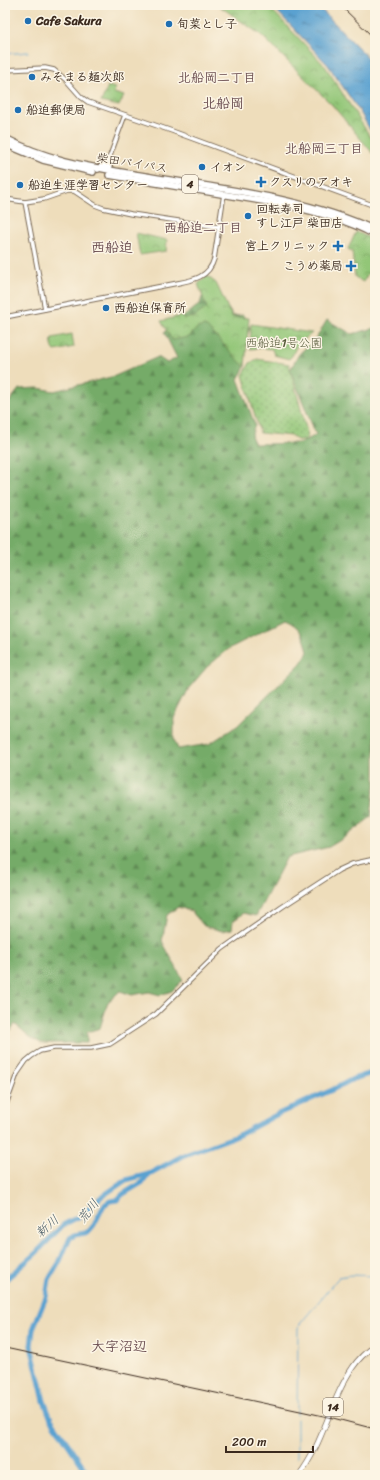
<svg xmlns="http://www.w3.org/2000/svg" width="380" height="1480" viewBox="0 0 380 1480" font-family="Sriracha,'Klee One',sans-serif">
<style>
.grass{fill:url(#grass-dots);stroke:#66784a}
.forest{fill:url(#forest-firs);stroke:#586a43;fill-rule:evenodd}
.park{fill:url(#park-crowns);stroke:#66784a}
.water{fill:url(#water-ripples);stroke:#4a6677}
.lines{fill:none;stroke-linecap:round;stroke-linejoin:round}
.stream{stroke:#5aa1d0;stroke-width:1}
.river{stroke:#5aa1d0;stroke-width:5}
.minor-casing{stroke:#7a6955;stroke-width:5.5}
.major-casing{stroke:#7a6955;stroke-width:6}
.highway-casing{stroke:#7a6955;stroke-width:8}
.minor{stroke:#fff;stroke-width:3.5}
.major{stroke:#fff;stroke-width:4.5}
.highway{stroke:#fff;stroke-width:5.5}
.rail{stroke:#3b2a1e;stroke-width:1}
.poi-dot{fill:#1f6fb2;stroke:#fcf5e5;stroke-width:1.5}
.labels{text-anchor:middle;dominant-baseline:central;stroke-width:3;stroke-linejoin:round;paint-order:stroke}
.shield{fill:#fcf5e5;stroke:#75675a;stroke-width:1}
.shield-label{font-size:11px;font-weight:bold;fill:#3b2a1e}
.poi-label{font-size:12px;font-weight:bold;fill:#3b2a1e;stroke:#fcf5e5;text-anchor:start}
.street-label{font-size:12px;fill:#3b2a1e;stroke:#fcf5e5}
.park-label{font-size:12px;fill:#555939;stroke:#fcf5e5}
.neighbourhood-label{font-size:13px;font-weight:bold;fill:#6d5053;stroke:#fcf5e5}
.water-label{font-size:13px;font-style:italic;fill:#475a65;stroke:#fcf5e5}
.quarter-label{font-size:14px;font-weight:bold;fill:#6d5053;stroke:#fcf5e5}
</style>
<defs>
<pattern id="grass-dots" width="8" height="8" patternUnits="userSpaceOnUse"><rect width="8" height="8" fill="#92c677"/><path d="M2 2h.1M6 6h.1" fill="none" stroke="#78a161" stroke-width="1.8" stroke-linecap="round"/></pattern>
<pattern id="forest-firs" width="22" height="20" patternUnits="userSpaceOnUse"><rect width="22" height="20" fill="#75ab68"/><path d="M5 1l3.5 6h-7zM16 11l3.5 6h-7z" fill="#618b55"/></pattern>
<pattern id="park-crowns" width="20" height="18" patternUnits="userSpaceOnUse"><rect width="20" height="18" fill="#92c677"/><path d="M2 6a3 3 0 1 1 6 0M12 15a3 3 0 1 1 6 0" fill="none" stroke="#78a161"/></pattern>
<pattern id="water-ripples" width="26" height="14" patternUnits="userSpaceOnUse"><rect width="26" height="14" fill="#5aa1d0"/><path d="M2 4q2-2 4 0t4 0M15 11q2-2 4 0t4 0" fill="none" stroke="#4c83a8"/></pattern>
</defs>
<rect width="100%" height="100%" fill="#fcf5e5"/>
<filter id="ink" filterUnits="userSpaceOnUse"><feTurbulence type="fractalNoise" baseFrequency=".025" numOctaves="2"/><feDisplacementMap in="SourceGraphic" scale="8" xChannelSelector="R" yChannelSelector="G"/><feConvolveMatrix kernelMatrix="1 2 1 2 8 2 1 2 1" color-interpolation-filters="sRGB"/></filter>
<filter id="wash" filterUnits="userSpaceOnUse"><feTurbulence type="fractalNoise" baseFrequency=".012" numOctaves="4" result="noise"/><feDisplacementMap in="SourceGraphic" scale="16" xChannelSelector="R" yChannelSelector="G"/><feGaussianBlur stdDeviation="0.9" result="paint"/><feColorMatrix in="noise" values="0 0 0 0 0 0 0 0 0 0 0 0 0 0 0 0 0 1.4 0 .05"/><feComposite in="paint" operator="in"/></filter>
<g filter="url(#wash)">
<rect width="100%" height="100%" fill="#edb"/>
<!-- grass -->
<polygon class="grass" points="257,359 289,364 308,436 305,440 297,440 292,436 260,433 243,375 250,363"/>
<!-- forest -->
<path class="forest" d="M 213,285 L 233,316 L 243,315 L 250,328 L 244,343 L 245,367 L 238,379 L 255,425 L 251,436 L 255,444 L 301,443 L 316,435 L 290,370 L 299,354 L 316,338 L 327,320 L 352,334 L 375,328 L 375,788 L 374,788 L 371,817 L 347,836 L 329,847 L 287,857 L 256,916 L 244,913 L 233,921 L 232,929 L 222,931 L 204,926 L 191,911 L 178,907 L 167,915 L 162,941 L 183,980 L 172,991 L 160,995 L 149,992 L 132,995 L 120,991 L 108,1002 L 100,1028 L 87,1032 L 87,1043 L 41,1043 L 30,1037 L 15,1024 L 7,1035 L 5,1045 L 5,407 L 19,389 L 38,388 L 54,391 L 115,376 L 158,357 L 167,363 L 177,358 L 164,332 L 200,304 L 202,297 ZM 285,620 C 300,626 305,637 308,652 L 301,663 L 237,726 L 209,744 L 178,749 L 174,739 L 174,718 L 189,688 L 207,667 L 230,648 Z"/>
<!-- park -->
<g class="park">
<polygon points="218,5 262,5 273,11 325,66 375,144 375,156 333,106 261,35"/>
<polygon points="108,86 115,88 114,93 124,96 119,106 101,102"/>
<polygon points="356,232 375,240 375,263 363,282 355,277 352,251 348,249"/>
<polygon points="136,233 167,240 166,251 140,255"/>
<polygon points="207,276 216,283 232,317 249,318 245,367 207,327 204,326 197,328 189,337 172,340 161,321 180,316 184,319 194,317 207,308 198,284"/>
<polygon points="251,324 312,333 297,345 292,356 289,359 274,355 272,349 261,348 250,349"/>
<path d="M 72,334 L 74,347 L 55,351 C 52,349 51,341 52,338 Z"/>
</g>
<!-- water -->
<polygon class="water" points="267,5 317,5 375,65 375,139 360,112 328,65 275,9"/>
<g class="lines">
<!-- stream -->
<g class="stream">
<polyline points="5,54 28,52"/>
<polyline points="297,1415 298,1328 300,1324 339,1277 351,1275 375,1276"/>
<polyline points="297,1419 297,1458"/>
</g>
<!-- river -->
<g class="river">
<polyline points="5,1280 36,1253 63,1225 82,1215 101,1197 126,1180 149,1174"/>
<polyline points="89,1475 51,1419 44,1401 31,1346 33,1329 46,1297 49,1279 59,1263 65,1249 70,1238 75,1235 85,1233 89,1231 94,1225 104,1205 110,1201 117,1200 123,1194 143,1182 149,1174 182,1156 239,1135 278,1114 332,1090 353,1079 375,1072"/>
</g>
</g>
</g>
<g filter="url(#ink)">
<g class="lines">
<!-- minor casing -->
<g class="minor-casing">
<g id="minor">
<polyline points="5,70 45,68 54,70 66,80 81,97 88,102 172,131 375,206"/>
<polyline points="107,164 125,115"/>
<polyline points="5,199 25,202 44,199 67,191 74,191 95,205 103,208 131,214 219,227"/>
<polyline points="25,202 45,309"/>
<path d="M 5,317 L 178,283 C 194,280 209,277 214,259 L 224,194"/>
<polyline points="5,1107 17,1074 26,1061 32,1056 40,1051 54,1048 91,1048 110,1044 156,1014 222,949 282,907 339,870 352,864 375,859"/>
</g>
</g>
<!-- major casing -->
<g class="major-casing">
<path id="major" d="M 299,1475 C 324,1443 330,1400 353,1367 C 359,1358 367,1351 375,1345"/>
</g>
<!-- highway casing -->
<g class="highway-casing">
<g id="highway">
<path d="M 5,138 C 48,161 92,167 139,175 C 219,189 301,196 375,230"/>
<polyline points="5,144 43,160 93,172"/>
<polyline points="98,169 107,164 111,171"/>
<path d="M 109,175 L 286,205 C 317,212 347,220 375,235"/>
</g>
</g>
<!-- minor -->
<use href="#minor" class="minor"/>
<!-- major -->
<use href="#major" class="major"/>
<!-- highway -->
<use href="#highway" class="highway"/>
<!-- rail -->
<g class="rail">
<polyline points="340,5 375,39"/>
<polyline points="5,1348 333,1418 375,1429"/>
</g>
</g>
</g>
<!-- markers -->
<g class="poi-dot">
<circle cx="28" cy="21" r="4"/>
<circle cx="169" cy="24" r="4"/>
<circle cx="32" cy="77" r="4"/>
<circle cx="18" cy="110" r="4"/>
<circle cx="202" cy="167" r="4"/>
<path d="M259 176h4v4h4v4h-4v4h-4v-4h-4v-4h4z"/>
<circle cx="20" cy="185" r="4"/>
<circle cx="248" cy="216" r="4"/>
<path d="M336 240h4v4h4v4h-4v4h-4v-4h-4v-4h4z"/>
<path d="M349 260h4v4h4v4h-4v4h-4v-4h-4v-4h4z"/>
<circle cx="106" cy="308" r="4"/>
</g>
<g class="labels">
<!-- shield labels -->
<g class="shield">
<rect x="182" y="175" width="16" height="18" rx="3"/>
<rect x="323" y="1398" width="20" height="18" rx="3"/>
</g>
<g class="shield-label">
<text x="190" y="184">4</text>
<text x="333" y="1407">14</text>
</g>
<!-- poi labels -->
<g class="poi-label">
<text x="36" y="21">Cafe Sakura</text>
<text x="177" y="24">旬菜とし子</text>
<text x="40" y="77">みそまる麺次郎</text>
<text x="26" y="110">船迫郵便局</text>
<text x="210" y="167">イオン</text>
<text x="269" y="182">クスリのアオキ</text>
<text x="28" y="185">船迫生涯学習センター</text>
<text x="256" y="209">回転寿司<tspan x="256" dy="14">すし江戸 柴田店</tspan></text>
<text x="329" y="246" text-anchor="end">宮上クリニック</text>
<text x="343" y="266" text-anchor="end">こうめ薬局</text>
<text x="114" y="308">西船迫保育所</text>
</g>
<!-- street labels -->
<g class="street-label">
<text transform="translate(132 163) rotate(9)">柴田バイパス</text>
</g>
<!-- park labels -->
<g class="park-label">
<text x="284" y="343">西船迫1号公園</text>
</g>
<!-- neighbourhood labels -->
<g class="neighbourhood-label">
<text x="217" y="77">北船岡二丁目</text>
<text x="324" y="148">北船岡三丁目</text>
<text x="203" y="227">西船迫二丁目</text>
</g>
<!-- water labels -->
<g class="water-label">
<text transform="translate(88 1211) rotate(-51)">荒川</text>
<text transform="translate(47 1226) rotate(-41)">新川</text>
</g>
<!-- quarter labels -->
<g class="quarter-label">
<text x="223" y="103">北船岡</text>
<text x="112" y="247">西船迫</text>
<text x="119" y="1346">大字沼辺</text>
</g>
</g>
<!-- margin -->
<rect width="380" height="1480" fill="none" stroke="#fcf5e5" stroke-width="20"/>
<!-- scale -->
<path d="M226 1446v6h87v-6" fill="none" stroke="#3b2a1e" stroke-width="2"/>
<text x="232" y="1446" font-size="12" fill="#3b2a1e" stroke="#fcf5e5" stroke-width="3" paint-order="stroke">200 m</text>
</svg>
